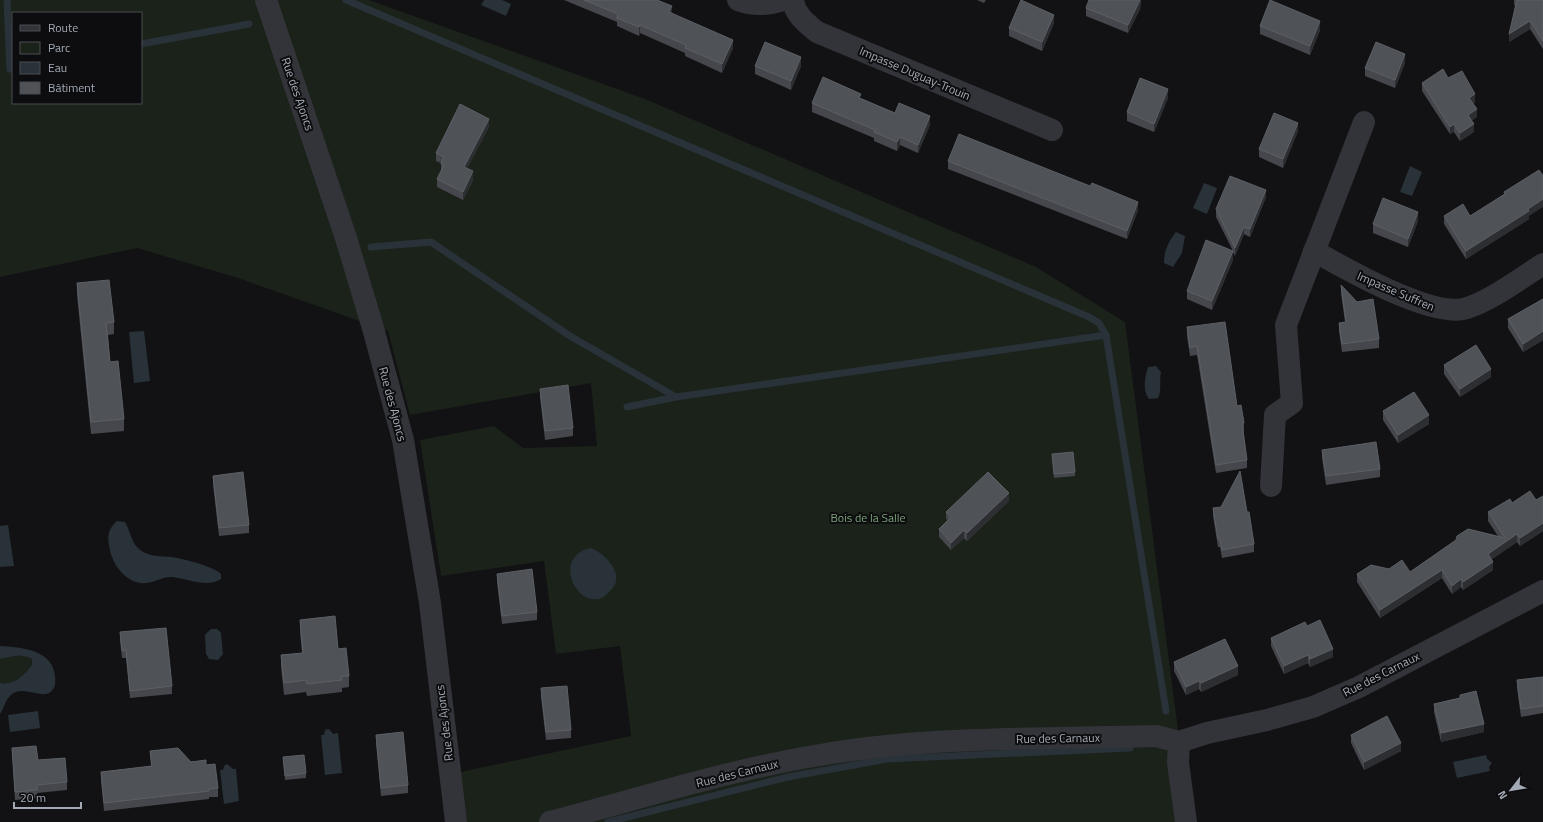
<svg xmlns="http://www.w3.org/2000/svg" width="1543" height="822" viewBox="0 0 1543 822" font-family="'Titillium Web',sans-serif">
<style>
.green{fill:#1a221a;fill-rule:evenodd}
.water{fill:#283238}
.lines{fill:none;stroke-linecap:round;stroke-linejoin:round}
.stream{stroke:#283238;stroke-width:7}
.minor{stroke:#333439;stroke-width:22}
.wall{fill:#45474c}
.shaded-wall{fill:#2c2e31}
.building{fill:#4f5257;stroke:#5c6066}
.labels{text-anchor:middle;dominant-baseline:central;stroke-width:4;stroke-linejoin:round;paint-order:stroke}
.street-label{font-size:12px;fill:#a3aab5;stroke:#0d0d0f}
.park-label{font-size:12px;fill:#7aa179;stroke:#0d0d0f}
</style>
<rect width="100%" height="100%" fill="#121214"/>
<!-- green -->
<g class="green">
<path d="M 0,0 L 369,0 L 645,99 L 1036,267 L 1125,322 L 1190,822 L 456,822 L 451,774 L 631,736 L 620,646 L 556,654 L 544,561 L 441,576 L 420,440 L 494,426 L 523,448 L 597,446 L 591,383 L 410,415 L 388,331 L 238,278 L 137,248 L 0,277 ZM 13,13 L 141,13 L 141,103 L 13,103 Z"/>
<path d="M 15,656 L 27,656 L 32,659 C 33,673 12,686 0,683 L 0,659 Z"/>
</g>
<!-- water -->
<g class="water">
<polygon points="484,0 502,0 511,4 506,16 481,5"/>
<polygon points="1410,166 1422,172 1412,196 1400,192"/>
<polygon points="1204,183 1217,188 1207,214 1193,208"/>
<path d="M 1176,232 L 1185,236 L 1182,253 L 1173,267 L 1164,263 C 1164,251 1168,242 1176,232 Z"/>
<polygon points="144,331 150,381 134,383 129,332"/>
<path d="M 1156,366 L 1161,372 C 1159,381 1162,391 1158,398 L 1149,399 C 1142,390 1145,377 1148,367 Z"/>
<path d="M 117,521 L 125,522 C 130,530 131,541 137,547 C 146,557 160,556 172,557 C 184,559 213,566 221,574 L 221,579 C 208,588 188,579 173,577 C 163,576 156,582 146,583 C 126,585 111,563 109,545 C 107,535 109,528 117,521 Z"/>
<polygon points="8,525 14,566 0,567 0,526"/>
<path d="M 591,548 C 606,554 628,577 609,592 C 606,595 603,598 599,599 C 573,604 554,555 591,548 Z"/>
<polygon points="211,629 217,629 221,633 223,654 218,660 209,659 206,654 205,635"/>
<path d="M 0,646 C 21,647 54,650 55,677 C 56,684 55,689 49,693 C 39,698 22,685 11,695 C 5,700 4,708 0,714 L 0,683 C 13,686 27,674 32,664 L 32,659 C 22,653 11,657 0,659 Z"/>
<polygon points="38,711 40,728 10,732 8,715"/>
<polygon points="329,729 333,734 338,733 342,773 325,775 321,735 324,735 325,730"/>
<polygon points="1486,755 1487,759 1492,763 1489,767 1490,771 1457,778 1453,762"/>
<polygon points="227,764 233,769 236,769 239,801 224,804 220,770 223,770 224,766"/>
</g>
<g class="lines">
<!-- stream -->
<g class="stream">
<polyline points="7,0 10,69 13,68"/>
<polyline points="346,0 1089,317 1099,323 1106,335 1166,711"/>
<polyline points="141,44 249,24"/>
<polyline points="371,247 431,242 570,336 676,397 1106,335"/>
<polyline points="627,407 676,397"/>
<polyline points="608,822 788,777 887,759 1130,748"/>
</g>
<!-- minor -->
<g class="minor">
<polyline points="266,0 346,238 373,328 403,440 430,603 456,822"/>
<path d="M 738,0 C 753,6 768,5 783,0"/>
<path d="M 793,0 C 795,15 806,23 817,32 L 1052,130"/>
<path d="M 1314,251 C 1346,269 1428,316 1463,309 C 1486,304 1523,277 1543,264"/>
<polyline points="1271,486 1275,415 1292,403 1286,325 1364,122"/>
<polyline points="1179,742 1178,763 1186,822"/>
<path d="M 550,822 C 639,799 728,770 820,755 C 931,736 1044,739 1156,736 L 1179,742 L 1207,733 L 1267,720 L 1313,707 L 1359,687 L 1543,591"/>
</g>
</g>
<!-- wall -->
<g class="wall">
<polygon points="564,0 657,0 672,13 733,48 722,73 685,56 685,53 640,33 639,36 617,26 617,22"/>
<polygon points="977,0 986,0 984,3"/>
<polygon points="1141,0 1140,9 1128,33 1086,16 1086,8"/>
<polygon points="1514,0 1543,0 1543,49 1530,29 1509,42 1515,6 1514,4"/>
<polygon points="1054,23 1042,51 1009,36 1009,28"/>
<polygon points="1260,26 1320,30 1310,55 1260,34"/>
<polygon points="1405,63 1395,88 1365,76 1365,68"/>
<polygon points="755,66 801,66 791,90 755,74"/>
<polygon points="1448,78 1475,102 1473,104 1477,117 1472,120 1474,132 1460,141 1454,132 1450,134 1422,91 1422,83"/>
<polygon points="861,98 895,113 930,125 918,153 900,145 897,151 874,141 874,138 812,112 812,103"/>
<polygon points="1168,98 1154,132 1127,121 1127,112"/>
<polygon points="489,127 467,168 473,180 463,200 437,187 437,179 441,171 441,163 436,161 436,153"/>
<polygon points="1298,131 1283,168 1259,157 1259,149"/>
<polygon points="948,161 1090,186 1138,210 1127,239 948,169"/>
<polygon points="1504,192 1529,216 1529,219 1466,259 1444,224 1444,216 1470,216 1504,194"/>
<polygon points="1266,197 1250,237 1244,234 1235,256 1233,252 1233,260 1212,310 1187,299 1187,291 1233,251 1216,217 1216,209"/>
<polygon points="1418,221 1408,247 1373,233 1373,224"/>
<polygon points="77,283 114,322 114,334 108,335 110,362 124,419 124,431 91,434 77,295"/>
<polygon points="1341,285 1357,302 1379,339 1379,348 1342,352 1339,331 1339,323 1345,322 1341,293"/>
<polygon points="1543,299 1543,340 1523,352 1508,328 1508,319"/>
<polygon points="1187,327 1237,406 1244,423 1244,431 1243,431 1247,460 1247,468 1216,473 1197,355 1190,356 1187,336"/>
<polygon points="1444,365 1491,377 1460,397 1444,374"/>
<polygon points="540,389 573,428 573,436 545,440 540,397"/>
<polygon points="1383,411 1429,424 1398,443 1383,420"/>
<polygon points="1322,450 1380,469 1380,477 1326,485 1322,458"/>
<polygon points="1052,454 1075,472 1075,476 1054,478"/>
<polygon points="213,476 249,525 249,533 219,536 213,484"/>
<polygon points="1543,496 1543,531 1520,546 1517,542 1492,559 1493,570 1463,590 1461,587 1452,594 1442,578 1380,618 1357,582 1357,574 1389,569 1410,572 1498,536 1488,521 1488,512 1512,503 1536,500"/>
<polygon points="1009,501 967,541 964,538 951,550 939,537 939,529 948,520 946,519 946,512"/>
<polygon points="1213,508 1247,512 1254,544 1254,552 1222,558 1220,547 1218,547 1213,516"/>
<polygon points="497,574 537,612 537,620 502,624 497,582"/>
<polygon points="300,620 338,649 349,676 349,687 342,688 342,692 307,696 306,692 284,695 281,667 281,655 302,653 300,632"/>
<polygon points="1307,626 1333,657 1310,667 1308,663 1284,674 1271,646 1271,638"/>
<polygon points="120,632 172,686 172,694 130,698 126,658 122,658 120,640"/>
<polygon points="1174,662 1238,675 1201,692 1199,689 1186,695 1174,671"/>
<polygon points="1543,677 1543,713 1521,717 1517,688 1517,680"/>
<polygon points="541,688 571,730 571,738 546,740 541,697"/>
<polygon points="1460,695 1484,732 1441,742 1434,712 1434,704 1460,698"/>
<polygon points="376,735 408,785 408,793 381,796 376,743"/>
<polygon points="1351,735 1401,751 1364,770 1351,743"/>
<polygon points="12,748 38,760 67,782 67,790 37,793 37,798 15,800"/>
<polygon points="150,751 191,762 206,765 218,788 218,797 209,797 209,799 104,811 101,780 101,772 151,766"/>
<polygon points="283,757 306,773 306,778 285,780"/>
</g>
<!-- shaded-wall -->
<g class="shaded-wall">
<polygon points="1138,0 1141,0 1140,9 1128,33 1128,25"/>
<polygon points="672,6 672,14 669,12"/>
<polygon points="1054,15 1054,23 1042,51 1042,42"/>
<polygon points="1320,21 1320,30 1310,55 1310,46"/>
<polygon points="1530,21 1530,29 1509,42 1509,34"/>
<polygon points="640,25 640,33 639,36 639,27"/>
<polygon points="733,40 733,48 722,73 722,64"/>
<polygon points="1405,54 1405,63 1395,88 1395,80"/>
<polygon points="801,57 801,66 791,90 791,81"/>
<polygon points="1168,89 1168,98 1154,132 1154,124"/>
<polygon points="1475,94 1475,102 1469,106 1469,98"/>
<polygon points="1477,109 1477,117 1468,123 1468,115"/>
<polygon points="930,116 930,125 918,153 918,145"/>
<polygon points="489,119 489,127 464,175 464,167"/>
<polygon points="1298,123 1298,131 1283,168 1283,159"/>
<polygon points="1454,124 1454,132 1450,134 1450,127"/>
<polygon points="1474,124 1474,132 1460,141 1460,133"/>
<polygon points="900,137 900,145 897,151 897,142"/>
<polygon points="473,171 473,180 463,200 463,192"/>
<polygon points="1266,190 1266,197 1250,237 1250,229"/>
<polygon points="1543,199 1543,207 1529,216 1529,219 1466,259 1466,251 1528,209"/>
<polygon points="1138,202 1138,210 1127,239 1127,231"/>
<polygon points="1418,212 1418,221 1408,247 1408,239"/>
<polygon points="1244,227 1244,234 1235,256 1235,248"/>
<polygon points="1233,251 1233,260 1212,310 1212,301"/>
<polygon points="1543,331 1543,340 1523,352 1523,344"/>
<polygon points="1491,369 1491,377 1460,397 1460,389"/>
<polygon points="1429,415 1429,424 1398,443 1398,435"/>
<polygon points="1009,493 1009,501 967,541 967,533"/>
<polygon points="1543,523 1543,531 1520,546 1520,538"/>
<polygon points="964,530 964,538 951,550 951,543"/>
<polygon points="1517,534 1517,542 1488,562 1488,554"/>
<polygon points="1493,562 1493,570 1463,590 1463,582"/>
<polygon points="1442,570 1442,578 1380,618 1380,610"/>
<polygon points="1461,579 1461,587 1452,594 1452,586"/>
<polygon points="1333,649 1333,657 1310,667 1310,659"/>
<polygon points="1308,655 1308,663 1284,674 1284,666"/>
<polygon points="1238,666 1238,675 1201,692 1201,683"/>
<polygon points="1199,681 1199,689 1186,695 1186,687"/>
<polygon points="1484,724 1484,732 1441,742 1441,733"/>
<polygon points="1401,743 1401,751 1364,770 1364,762"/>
</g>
<!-- building -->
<g class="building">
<polygon points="584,0 657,0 672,6 669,12 733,40 722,64 685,48 686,45 640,25 639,27 617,18 618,14"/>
<polygon points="1021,0 1054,15 1042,42 1009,28"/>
<polygon points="1089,0 1140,0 1128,25 1086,8"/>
<polygon points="1270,0 1320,21 1310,46 1260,26"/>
<polygon points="1517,0 1543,0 1543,41 1530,21 1509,34"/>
<polygon points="765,42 801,57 791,81 755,66"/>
<polygon points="1376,42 1405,54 1395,80 1365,68"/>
<polygon points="1443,69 1448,78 1462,71 1475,94 1469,98 1477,109 1468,115 1474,124 1460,133 1454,124 1450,127 1422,83"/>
<polygon points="823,77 861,94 859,98 895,113 899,103 930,116 918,145 900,137 897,142 874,132 875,130 812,103"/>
<polygon points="1140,78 1168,89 1154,124 1127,112"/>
<polygon points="460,104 489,119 464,167 473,171 463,192 437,179 444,165 441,164 444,157 436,153"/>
<polygon points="1274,113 1298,123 1283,159 1259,149"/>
<polygon points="959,134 1090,186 1092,183 1138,202 1127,231 948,161"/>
<polygon points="1539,170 1543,176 1543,199 1528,209 1529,211 1466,251 1444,216 1463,204 1470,216 1505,194 1504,192"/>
<polygon points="1230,176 1266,190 1250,229 1244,227 1235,248 1216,209"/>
<polygon points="1383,198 1418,212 1408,239 1373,224"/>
<polygon points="1206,240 1233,251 1212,301 1187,291"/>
<polygon points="109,280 114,322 106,323 110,362 118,361 124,419 91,422 77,283"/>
<polygon points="1341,285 1357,302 1373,299 1379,339 1342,344 1339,323 1346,322"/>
<polygon points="1543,299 1543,331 1523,344 1508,319"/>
<polygon points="1225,322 1237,406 1241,405 1244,423 1242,423 1247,460 1216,465 1197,346 1190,348 1187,327"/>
<polygon points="1476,345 1491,369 1460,389 1444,365"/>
<polygon points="568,385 573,428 545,431 540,389"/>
<polygon points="1414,392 1429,415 1398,435 1383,411"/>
<polygon points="1376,442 1380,469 1326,476 1322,450"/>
<polygon points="1073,452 1075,472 1054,474 1052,454"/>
<polygon points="1240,471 1247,512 1249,512 1254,544 1222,550 1220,539 1218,539 1213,508 1221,507"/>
<polygon points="243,472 249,525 219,528 213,476"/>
<polygon points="988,472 1009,493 967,533 964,530 951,543 939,529 951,517 946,512"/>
<polygon points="1530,491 1536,500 1543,496 1543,523 1520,538 1517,534 1488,554 1493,562 1463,582 1461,579 1452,586 1442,570 1380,610 1357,574 1371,565 1389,569 1402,560 1410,572 1456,540 1457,536 1468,529 1505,538 1488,512 1510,499 1512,503"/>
<polygon points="532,569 537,612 502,616 497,574"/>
<polygon points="335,616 338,649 346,648 349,676 341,676 342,680 307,684 306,680 284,683 281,655 303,653 300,620"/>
<polygon points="1320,620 1333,649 1310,659 1308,655 1284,666 1271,638 1305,622 1307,626"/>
<polygon points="166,628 172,686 130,691 126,650 122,651 120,632"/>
<polygon points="1225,639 1238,666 1201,683 1199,681 1186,687 1174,662"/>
<polygon points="1543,677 1543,706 1521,709 1517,680"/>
<polygon points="567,686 571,730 546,732 541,688"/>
<polygon points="1476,691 1484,724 1441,733 1434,704 1460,698 1460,695"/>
<polygon points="1387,716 1401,743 1364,762 1351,735"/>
<polygon points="403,732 408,785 381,788 376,735"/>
<polygon points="36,746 38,760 65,758 67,782 37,785 37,790 15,792 12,748"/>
<polygon points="178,748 191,762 206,760 206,765 215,764 218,788 209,789 209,791 104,803 101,772 152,766 150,751"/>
<polygon points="304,755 306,773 285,776 283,757"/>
</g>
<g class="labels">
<!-- street labels -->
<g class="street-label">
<text transform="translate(915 73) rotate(23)">Impasse Duguay-Trouin</text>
<text transform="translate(298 94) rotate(71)">Rue des Ajoncs</text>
<text transform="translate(1396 291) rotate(23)">Impasse Suffren</text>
<text transform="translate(393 404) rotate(75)">Rue des Ajoncs</text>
<text transform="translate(1381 674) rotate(-27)">Rue des Carnaux</text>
<text transform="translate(444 723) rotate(-97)">Rue des Ajoncs</text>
<text transform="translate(1058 738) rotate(-1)">Rue des Carnaux</text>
<text transform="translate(737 773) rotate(-14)">Rue des Carnaux</text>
</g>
<!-- park labels -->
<g class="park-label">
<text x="868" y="517">Bois de la Salle</text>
</g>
</g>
<!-- legend -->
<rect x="12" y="12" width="130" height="92" fill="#0d0d0f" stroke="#494c51"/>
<rect x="20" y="25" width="20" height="6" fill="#333439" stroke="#494c51"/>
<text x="48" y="32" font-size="12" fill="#a3aab5">Route</text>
<rect x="20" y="42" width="20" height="12" fill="#1a221a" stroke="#494c51"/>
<text x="48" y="52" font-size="12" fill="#a3aab5">Parc</text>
<rect x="20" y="62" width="20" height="12" fill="#283238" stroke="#494c51"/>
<text x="48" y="72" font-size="12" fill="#a3aab5">Eau</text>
<rect x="20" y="82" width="20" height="12" fill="#4f5257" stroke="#494c51"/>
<text x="48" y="92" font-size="12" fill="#a3aab5">Bâtiment</text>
<!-- north arrow -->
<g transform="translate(1511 790) rotate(239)" stroke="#0d0d0f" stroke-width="3" paint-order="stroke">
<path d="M0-3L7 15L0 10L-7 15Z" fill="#a3aab5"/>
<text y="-6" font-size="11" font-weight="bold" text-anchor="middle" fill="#a3aab5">N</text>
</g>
<!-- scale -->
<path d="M14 802v6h67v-6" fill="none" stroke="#a3aab5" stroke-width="2"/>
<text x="20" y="802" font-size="12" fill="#a3aab5" stroke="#0d0d0f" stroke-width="3" paint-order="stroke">20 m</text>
</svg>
